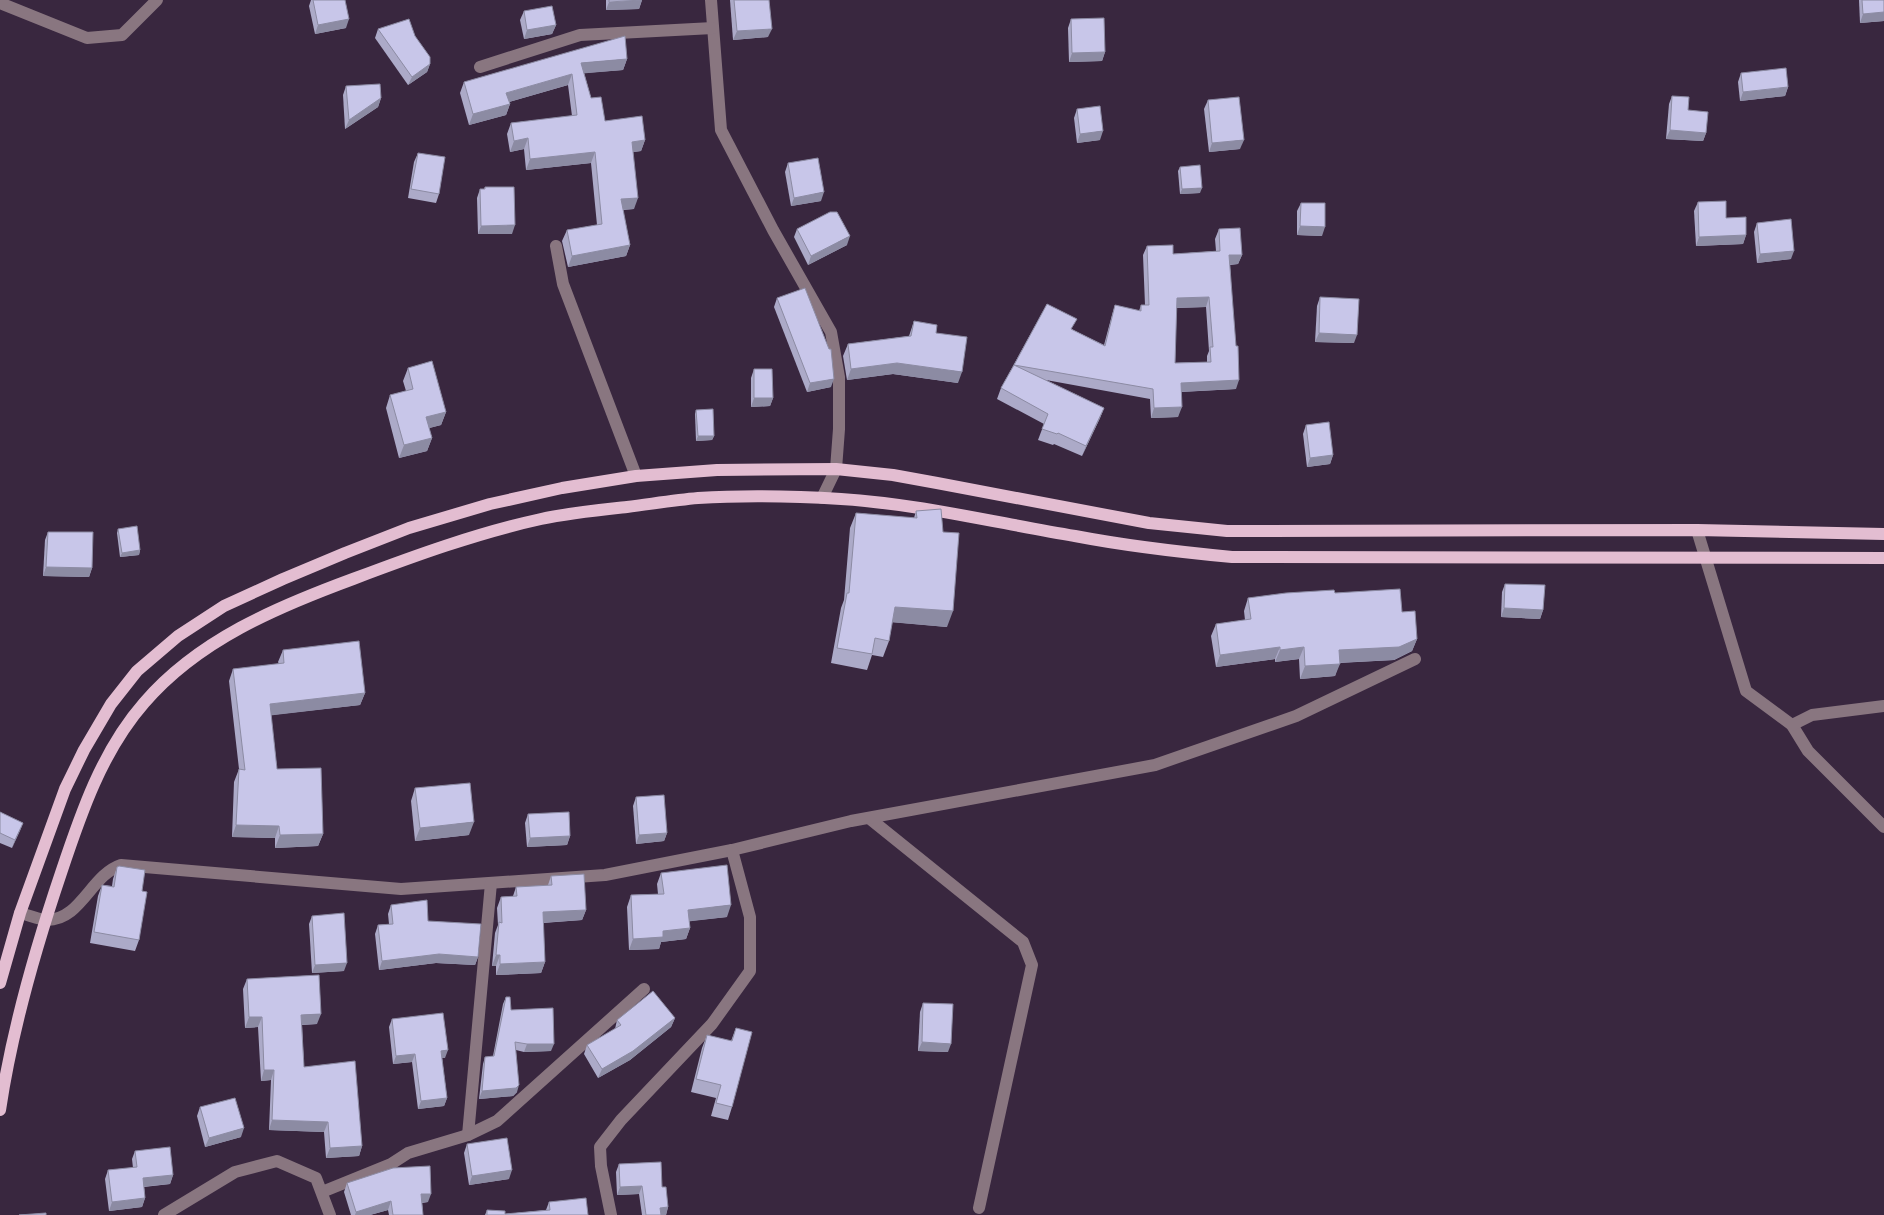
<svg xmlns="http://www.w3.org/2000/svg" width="1884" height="1215" viewBox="0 0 1884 1215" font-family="'Crimson Pro',serif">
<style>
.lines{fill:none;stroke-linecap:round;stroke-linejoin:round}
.minor{stroke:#897680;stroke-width:12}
.major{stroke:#e3bdd1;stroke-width:12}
.wall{fill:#acaac8;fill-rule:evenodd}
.shaded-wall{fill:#8c8ba3}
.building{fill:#c8c6e9;stroke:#8c8ba3;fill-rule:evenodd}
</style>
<rect width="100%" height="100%" fill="#39273f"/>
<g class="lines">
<!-- minor -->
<g class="minor">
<polyline points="711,0 721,130 773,230 831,332 839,377 839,429 836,469 822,498"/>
<polyline points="0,3 87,38 122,35 157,0"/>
<polyline points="480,67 580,35 713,28"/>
<polyline points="556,246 563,284 636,476"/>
<polyline points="1697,530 1746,691 1792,725 1808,751 1884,827"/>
<polyline points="1792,725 1812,715 1884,706"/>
<polyline points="869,818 1023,942 1032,965 979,1208"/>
<path d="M 20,913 C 29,915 39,920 47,920 C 81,920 91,875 121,865 L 401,889 L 605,875 L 732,850 L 851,821 L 1155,765 L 1296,716 L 1415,659"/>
<polyline points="468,1135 491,883"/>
<polyline points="322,1192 391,1164 408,1153 468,1135 497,1121 644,989"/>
<polyline points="164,1215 235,1172 277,1161 316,1178 330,1215"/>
<polyline points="611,1215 601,1166 600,1147 621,1120 712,1024 750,971 750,917 732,850"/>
</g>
<!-- major -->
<g class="major">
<polyline points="0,983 20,913 65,789 84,750 111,704 137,671 178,636 224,606 283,579 345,553 409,528 490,504 562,488 636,476 717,470 836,469 893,475 937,483 1149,523 1227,531 1697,530 1884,534"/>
<path d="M 0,1110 C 12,1029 35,950 61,873 C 81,813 102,751 144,703 C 198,640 277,607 353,579 C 414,556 477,533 541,519 C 569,513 599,510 627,507 C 651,504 675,500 698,498 C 746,495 793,496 841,499 C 919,504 997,523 1075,536 C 1127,546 1179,552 1232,557 L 1884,558"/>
</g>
</g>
<!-- wall -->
<g class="wall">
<polygon points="311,0 345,0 346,28 315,34 309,6"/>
<polygon points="606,0 642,0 639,9 606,10"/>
<polygon points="730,0 769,0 768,37 733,40"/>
<polygon points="1859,0 1884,0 1884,21 1860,23"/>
<polygon points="524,11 556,25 552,34 524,39 520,20"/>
<polygon points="1071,19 1105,52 1102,61 1069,62 1068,28"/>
<polygon points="378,29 415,36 430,64 427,72 408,85 375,38"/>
<polygon points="627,59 623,70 584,73 591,98 605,121 645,140 641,151 633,152 634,209 623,210 630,245 626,256 568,267 562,241 567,230 597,225 591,163 526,170 524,149 510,152 507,134 511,123 572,116 568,85 509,102 510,104 506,115 469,125 460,93 464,82"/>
<polygon points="1741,73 1788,87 1785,96 1740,101 1738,82"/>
<polygon points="346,86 381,98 378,107 345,129 343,95"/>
<polygon points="1672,96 1688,110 1706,133 1703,141 1666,139 1669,104"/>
<polygon points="1208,100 1240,149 1209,152 1204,109"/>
<polygon points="1077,109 1100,140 1077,143 1074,118"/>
<polygon points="418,153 439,194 436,203 408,198 414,162"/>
<polygon points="788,163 821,201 791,206 785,172"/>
<polygon points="1180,167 1200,193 1180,194 1178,171"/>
<polygon points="485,187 512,234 478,234 477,198 480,189 484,189"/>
<polygon points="1698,202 1726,218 1746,235 1743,244 1696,246 1694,211"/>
<polygon points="1301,203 1322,236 1297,235 1297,211"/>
<polygon points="1757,223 1791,259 1757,263 1754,232"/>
<polygon points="797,229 847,245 808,265 794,237"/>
<path d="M 1219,229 L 1242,255 L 1238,264 L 1230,265 L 1236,389 L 1181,392 L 1178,417 L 1151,418 L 1150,399 L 1046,380 L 1104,408 L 1100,418 L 1082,456 L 1054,444 L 1053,445 L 1038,440 L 1044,424 L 997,399 L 1001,388 L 1047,304 L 1073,330 L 1104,345 L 1112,315 L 1115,305 L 1139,311 L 1141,305 L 1145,305 L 1143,255 L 1147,246 L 1173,254 L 1216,251 L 1215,239 ZM 1206,307 L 1209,351 L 1207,356 L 1207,362 L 1175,363 L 1176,308 Z"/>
<polygon points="1320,297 1354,343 1315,342 1317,306"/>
<polygon points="777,298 831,387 807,392 774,307"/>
<polygon points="914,321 936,333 958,383 893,374 847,380 843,356 848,344 909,336"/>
<polygon points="408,368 446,412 441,425 429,428 432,438 427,451 399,458 386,408 390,395 406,391 403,381"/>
<polygon points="754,369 773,398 770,406 751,407 751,378"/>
<polygon points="696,410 714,436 712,440 696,441 695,414"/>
<polygon points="1306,425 1333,455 1330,464 1307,467 1303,434"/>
<polygon points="916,511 947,627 892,622 889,641 883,657 872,655 867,670 831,663 841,608 844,600 850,528 856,513 914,518"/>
<polygon points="118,529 140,550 139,555 120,557 117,533"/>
<polygon points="48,532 92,568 89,577 43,576 45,540"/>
<polygon points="1505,584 1543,610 1540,619 1501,617 1502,592"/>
<polygon points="1335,593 1402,612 1417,639 1412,651 1394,660 1339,663 1335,676 1300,679 1299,659 1275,662 1275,659 1216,667 1211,636 1216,624 1245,620 1244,611 1248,598"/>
<polygon points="283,650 365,693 360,705 271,715 277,769 323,834 318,846 275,848 275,838 232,837 234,782 239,769 229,681 233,669 279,664 278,662"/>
<polygon points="415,788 469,835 415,841 411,801"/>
<polygon points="636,797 667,833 664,841 636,844 633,806"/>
<polygon points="0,812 23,823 12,848 0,843"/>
<polygon points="528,814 570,836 567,845 527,847 525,823"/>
<polygon points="117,867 142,891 139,940 135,951 90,943 98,896 102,885 112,886 113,879"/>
<polygon points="661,873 727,917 689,921 690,928 686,939 661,942 659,949 629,950 627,907 631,895 658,894 657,884"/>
<polygon points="551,876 586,910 582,920 543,923 545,962 541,973 496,975 496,966 492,966 495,933 498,925 497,908 501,897 513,896 516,887 548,885"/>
<polygon points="391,905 428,921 478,957 475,965 436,963 379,970 375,934 378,925 389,924 388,914"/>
<polygon points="312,916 344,971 312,973 309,924"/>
<polygon points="247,979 317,1024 302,1025 304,1067 362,1146 359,1156 326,1158 324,1132 269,1130 271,1080 261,1081 258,1027 245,1028 243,989"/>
<polygon points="506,997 511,1010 551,1051 524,1052 516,1050 517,1092 513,1096 479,1099 483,1064 485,1057 493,1056 503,1004"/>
<polygon points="923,1003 948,1052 918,1051 920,1012"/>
<polygon points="675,1018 671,1027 630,1060 598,1078 584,1054 587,1045 615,1029 617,1020"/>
<polygon points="392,1019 445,1058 442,1058 447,1098 444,1106 418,1109 412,1062 393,1064 389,1027"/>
<polygon points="736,1028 732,1107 728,1120 711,1116 716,1098 691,1092 702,1048 707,1035 731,1041"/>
<polygon points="200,1107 241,1137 205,1147 197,1116"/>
<polygon points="467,1144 509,1179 469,1185 464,1153"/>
<polygon points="135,1151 173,1175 170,1184 144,1187 145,1198 142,1207 109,1211 105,1179 108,1170 133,1168 132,1159"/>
<polygon points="619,1164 662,1187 668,1207 666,1215 642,1215 639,1194 617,1195 616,1172"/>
<polygon points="347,1183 428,1202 422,1203 423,1215 389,1215 388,1210 370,1215 351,1215 344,1192"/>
<polygon points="549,1202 588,1215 485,1215 487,1210 505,1214 546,1210"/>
</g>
<!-- shaded-wall -->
<g class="shaded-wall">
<polygon points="642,0 639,9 606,10 609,2"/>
<polygon points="1884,12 1884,21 1860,23 1863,14"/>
<polygon points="349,19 346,28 315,34 318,25"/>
<polygon points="556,25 552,34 524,39 527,30"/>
<polygon points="772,29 768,37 733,40 737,31"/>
<polygon points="1105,52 1102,61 1069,62 1072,53"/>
<polygon points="627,59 623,70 577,74 581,63"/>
<polygon points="430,64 427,72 408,85 412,77"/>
<polygon points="572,74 568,85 502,104 506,93"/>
<polygon points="1788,87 1785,96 1740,101 1743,92"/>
<polygon points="381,98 378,107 345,129 349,120"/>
<polygon points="510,104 506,115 469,125 473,114"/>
<polygon points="1670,130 1706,133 1703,141 1666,139"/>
<polygon points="1103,131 1100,140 1077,143 1080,134"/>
<polygon points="528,138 524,149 510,152 514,141"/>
<polygon points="645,140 641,151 628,153 632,142"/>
<polygon points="1244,140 1240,149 1209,152 1212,143"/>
<polygon points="595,152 591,163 526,170 530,159"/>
<polygon points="1202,188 1200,193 1180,194 1182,189"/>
<polygon points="824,192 821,201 791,206 794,198"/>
<polygon points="638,198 634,209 617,210 621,199"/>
<polygon points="515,225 512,234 478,234 481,226"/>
<polygon points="1300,226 1325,227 1322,236 1297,235"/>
<polygon points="1746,235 1743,244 1696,246 1699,237"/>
<polygon points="850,236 847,245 808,265 811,256"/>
<polygon points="630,245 626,256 568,267 572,256"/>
<polygon points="1794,251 1791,259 1757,263 1760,254"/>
<polygon points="1229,255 1242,255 1238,264 1226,265"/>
<polygon points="1209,297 1206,307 1173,308 1177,298"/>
<polygon points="1319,333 1357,335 1354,343 1315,342"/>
<polygon points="897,363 962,372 958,383 893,374 847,380 851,369"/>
<polygon points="834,379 831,387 807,392 810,383"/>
<polygon points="1239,380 1236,389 1178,392 1181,383"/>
<polygon points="754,398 773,398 770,406 751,407"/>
<polygon points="1182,407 1178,417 1151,418 1154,408"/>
<polygon points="1104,408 1100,418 1082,456 1086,446"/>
<polygon points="446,412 441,425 422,430 426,417"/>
<polygon points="698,436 714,436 712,440 696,441"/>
<polygon points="432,438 427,451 399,458 404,445"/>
<polygon points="1333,455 1330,464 1307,467 1310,458"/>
<polygon points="140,550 139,555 120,557 122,553"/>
<polygon points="46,567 92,568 89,577 43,576"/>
<polygon points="895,607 953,611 947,627 889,622"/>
<polygon points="1504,608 1543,610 1540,619 1501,617"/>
<polygon points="1417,639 1412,651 1394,660 1334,663 1339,650"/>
<polygon points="1280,647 1275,659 1216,667 1220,655"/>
<polygon points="1304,647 1299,659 1275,662 1280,650"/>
<polygon points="1340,664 1335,676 1300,679 1305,666"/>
<polygon points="365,693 360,705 266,716 270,704"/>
<polygon points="474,822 469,835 415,841 420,828"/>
<polygon points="23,823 20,831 12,848 15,840"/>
<polygon points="236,825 279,826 275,838 232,837"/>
<polygon points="667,833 664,841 636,844 639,835"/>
<polygon points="323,834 318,846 275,848 280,835"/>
<polygon points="570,836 567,845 527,847 530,838"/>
<polygon points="731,905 727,917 684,922 688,910"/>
<polygon points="586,910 582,920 539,923 543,912"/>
<polygon points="690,928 686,939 661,942 659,949 629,950 633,939 663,931"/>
<polygon points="439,954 478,957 475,965 436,963 379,970 382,961"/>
<polygon points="496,955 500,955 496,966 492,966"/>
<polygon points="545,962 541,973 496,975 500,964"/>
<polygon points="347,963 344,971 312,973 315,965"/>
<polygon points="321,1014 317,1024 298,1025 301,1015"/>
<polygon points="249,1017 262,1017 258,1027 245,1028"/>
<polygon points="675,1018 671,1027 630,1060 598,1078 602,1069"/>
<polygon points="922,1042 951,1044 948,1052 918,1051"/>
<polygon points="527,1044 554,1044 551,1051 524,1052"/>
<polygon points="448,1050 445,1058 438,1058 441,1051"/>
<polygon points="415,1054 412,1062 393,1064 396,1056"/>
<polygon points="264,1070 274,1070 271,1080 261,1081"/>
<polygon points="519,1085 517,1092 513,1096 479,1099 482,1091"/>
<polygon points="447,1098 444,1106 418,1109 421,1101"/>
<polygon points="272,1120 328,1122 324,1132 269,1130"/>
<polygon points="244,1128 241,1137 205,1147 209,1138"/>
<polygon points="362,1146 359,1156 326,1158 330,1148"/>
<polygon points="512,1170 509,1179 469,1185 472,1176"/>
<polygon points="173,1175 170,1184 140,1187 143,1178"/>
<polygon points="642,1186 639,1194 617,1195 620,1187"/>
<polygon points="421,1194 431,1194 428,1202 418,1203"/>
<polygon points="145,1198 142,1207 109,1211 112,1202"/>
<polygon points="391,1201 388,1210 370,1215 355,1215 356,1212"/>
<polygon points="668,1207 666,1215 658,1215 660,1208"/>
</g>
<!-- building -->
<g class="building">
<polygon points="313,0 345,0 349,19 318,25"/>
<polygon points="609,0 642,0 609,2"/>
<polygon points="734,0 769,0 772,29 737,31"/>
<polygon points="1862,0 1884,0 1884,12 1863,14"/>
<polygon points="552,6 556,25 527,30 524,11"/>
<polygon points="1104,18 1105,52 1072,53 1071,19"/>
<polygon points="409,19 415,36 430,57 430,64 412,77 378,29"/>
<polygon points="625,36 627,59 581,63 591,98 601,97 605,121 642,116 645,140 632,142 638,198 621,199 630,245 572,256 567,230 602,224 595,152 530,159 528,138 514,141 511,123 577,115 572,74 506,93 510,104 473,114 464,82"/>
<polygon points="1786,68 1788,87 1743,92 1741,73"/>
<polygon points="380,84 381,98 349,120 346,86"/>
<polygon points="1672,96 1689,97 1688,110 1708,112 1706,133 1670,130"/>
<polygon points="1239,97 1244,140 1212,143 1208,100"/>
<polygon points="1100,106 1103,131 1080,134 1077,109"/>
<polygon points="418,153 445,157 439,194 411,189"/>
<polygon points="818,158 824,192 794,198 788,163"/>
<polygon points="1200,165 1202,188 1182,189 1180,167"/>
<polygon points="485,187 514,187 515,225 481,226 480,189 485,189"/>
<polygon points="1726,201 1726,218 1746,217 1746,235 1699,237 1698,202"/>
<polygon points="1301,203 1325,203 1325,227 1300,226"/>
<polygon points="830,212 837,212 850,236 811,256 797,229"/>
<polygon points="1791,219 1794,251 1760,254 1757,223"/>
<path d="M 1240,228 L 1242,255 L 1229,255 L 1236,346 L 1238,346 L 1239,380 L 1181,383 L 1182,407 L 1154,408 L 1153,389 L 1014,365 L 1047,304 L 1077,319 L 1071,329 L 1105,346 L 1115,305 L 1141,311 L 1141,305 L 1149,305 L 1147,246 L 1173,245 L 1173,254 L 1220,251 L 1219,229 ZM 1209,297 L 1213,347 L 1210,347 L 1211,362 L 1175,363 L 1177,298 Z"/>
<polygon points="805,288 829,349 831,349 834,379 810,383 777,298"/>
<polygon points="1320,297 1359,299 1357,335 1319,333"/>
<polygon points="914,321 937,325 936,333 967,337 962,372 897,363 851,369 848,344 911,336"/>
<polygon points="432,361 446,412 426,417 432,438 404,445 390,395 413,389 408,368"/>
<polygon points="1014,365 1104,408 1086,446 1058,433 1057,434 1042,429 1048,414 1001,388"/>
<polygon points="754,369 772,369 773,398 754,398"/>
<polygon points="713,409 714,436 698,436 696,410"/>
<polygon points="1329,422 1333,455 1310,458 1306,425"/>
<polygon points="941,509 943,532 959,533 953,611 895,607 889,641 875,638 872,654 837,648 847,593 849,593 856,513 917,518 916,511"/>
<polygon points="137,526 140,550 122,553 118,529"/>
<polygon points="48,532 93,532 92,568 46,567"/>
<polygon points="1505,584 1545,585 1543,610 1504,608"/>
<polygon points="1400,589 1402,612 1415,611 1417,639 1399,647 1339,650 1340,664 1305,666 1304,647 1280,650 1280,647 1220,655 1216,624 1251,619 1248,598 1286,593 1334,590 1335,593"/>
<polygon points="359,641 365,693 270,704 277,769 321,768 323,834 280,835 279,826 236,825 239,769 245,770 233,669 284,663 283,650"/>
<polygon points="470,783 474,822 420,828 415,788"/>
<polygon points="664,795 667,833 639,835 636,797"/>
<polygon points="0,812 23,823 15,840 0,833"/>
<polygon points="569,812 570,836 530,838 528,814"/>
<polygon points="727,865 731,905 688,910 690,928 663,931 663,937 633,939 631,895 664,894 661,873"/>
<polygon points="119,866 145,870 142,891 147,892 139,940 94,932 102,885 114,887 117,867"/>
<polygon points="584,874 586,910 543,912 545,962 500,964 500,955 496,955 499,922 502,923 501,897 517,896 516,887 552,885 551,876"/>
<polygon points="427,900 428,921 481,924 478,957 439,954 382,961 378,925 393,924 391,905"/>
<polygon points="344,913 347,963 315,965 312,916"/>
<polygon points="319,975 321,1014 301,1015 304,1067 355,1061 362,1146 330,1148 328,1122 272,1120 274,1070 264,1070 262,1017 249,1017 247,979"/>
<polygon points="653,991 675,1018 633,1051 602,1069 587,1045 621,1025 617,1020"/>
<polygon points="506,997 510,997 511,1010 553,1008 554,1044 527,1044 515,1042 519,1085 516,1088 482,1091 485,1057 494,1056"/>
<polygon points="923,1003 953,1004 951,1044 922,1042"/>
<polygon points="443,1013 448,1050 441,1051 447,1098 421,1101 415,1054 396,1056 392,1019"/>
<polygon points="736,1028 752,1032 732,1107 716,1103 721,1085 696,1079 707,1035 732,1041"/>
<polygon points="235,1098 244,1128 209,1138 200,1107"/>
<polygon points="507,1138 512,1170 472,1176 467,1144"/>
<polygon points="170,1147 173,1175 143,1178 145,1198 112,1202 108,1170 137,1167 135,1151"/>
<polygon points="661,1162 662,1187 666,1187 668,1207 660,1208 661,1215 646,1215 642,1186 620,1187 619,1164"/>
<polygon points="430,1166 431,1194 421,1194 423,1215 393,1215 391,1201 356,1212 347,1183 393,1168"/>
<polygon points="586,1198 588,1215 487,1215 487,1210 505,1211 505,1214 550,1210 549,1202"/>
<polygon points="46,1213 46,1215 19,1215"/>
</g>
</svg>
